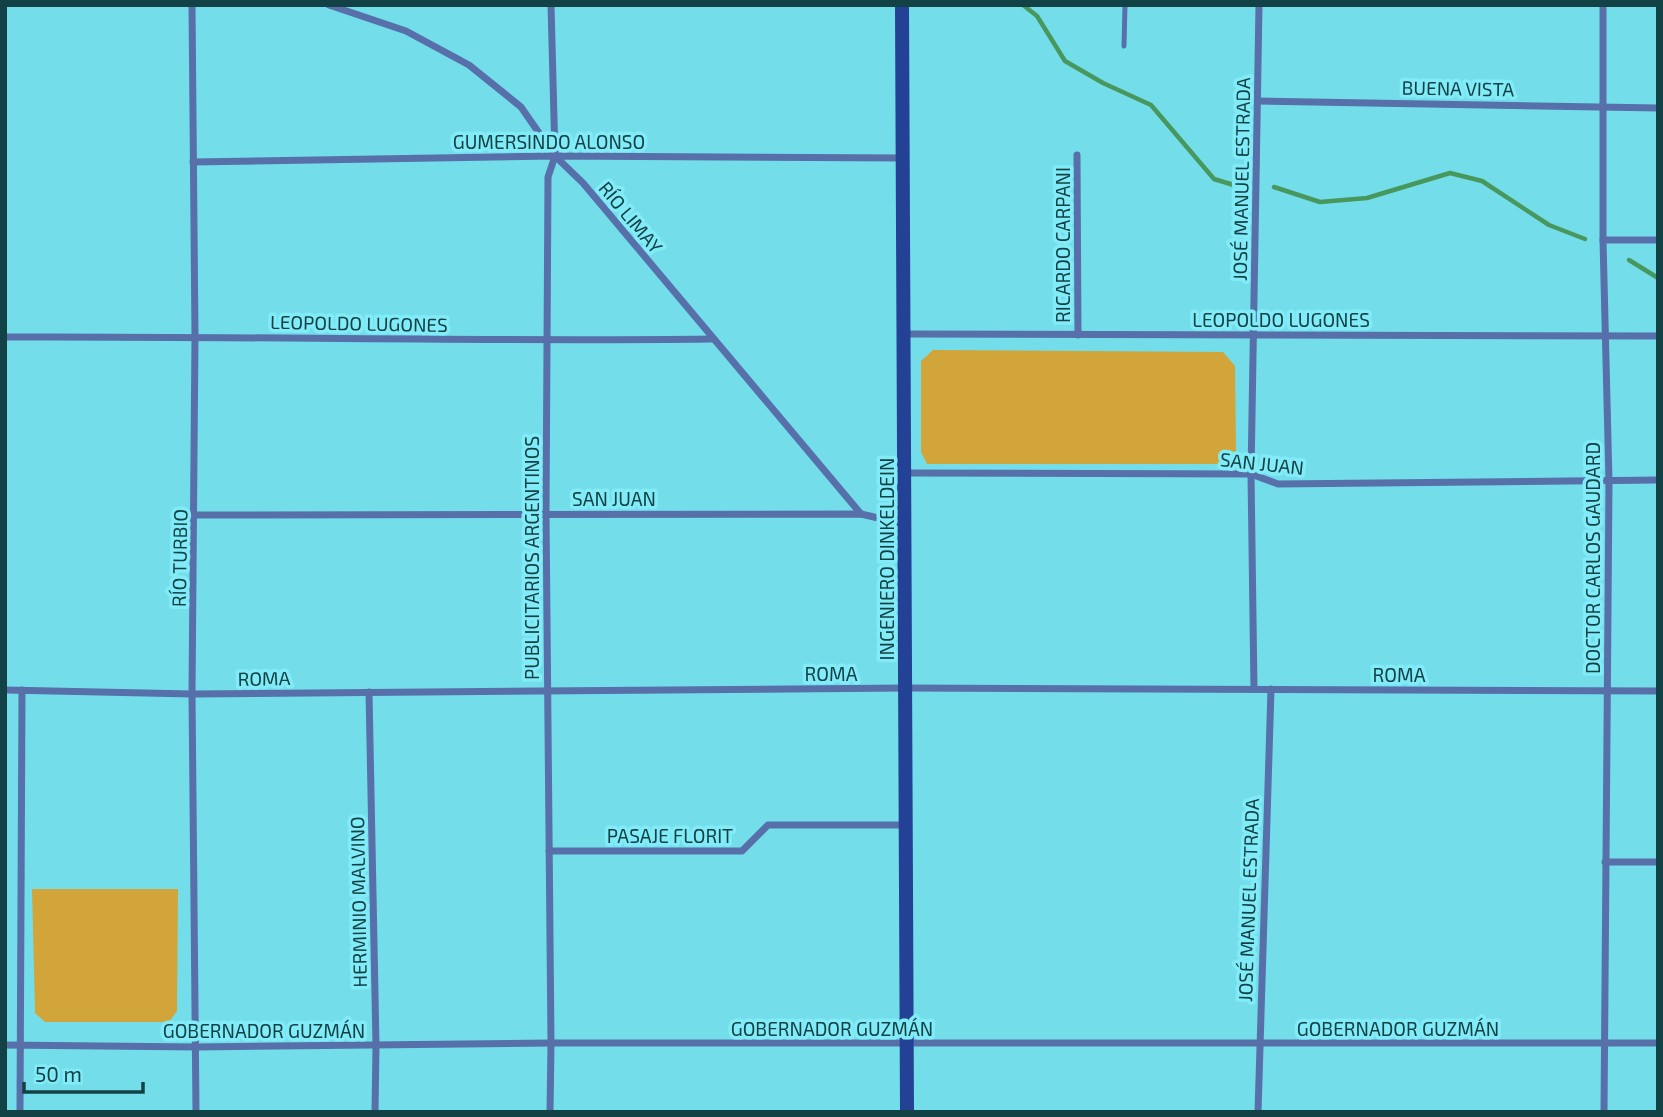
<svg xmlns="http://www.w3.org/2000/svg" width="1663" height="1117" viewBox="0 0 1663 1117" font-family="'Exo 2',sans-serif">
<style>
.green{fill:#d1a539}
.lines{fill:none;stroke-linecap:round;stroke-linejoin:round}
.stream{stroke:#48985d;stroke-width:4.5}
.lane{stroke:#5770aa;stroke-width:5}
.street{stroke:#5770aa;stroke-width:7}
.secondary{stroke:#234195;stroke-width:14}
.labels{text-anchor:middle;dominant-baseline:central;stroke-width:7;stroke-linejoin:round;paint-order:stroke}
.street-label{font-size:19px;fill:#124146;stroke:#81ebf7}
</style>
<rect width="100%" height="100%" fill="#73deea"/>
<!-- green -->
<g class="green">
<polygon points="933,350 1223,352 1235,366 1236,454 1218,464 927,464 921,452 921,361"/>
<polygon points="32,889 178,889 177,1011 169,1022 45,1022 35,1013"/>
</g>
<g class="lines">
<!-- stream -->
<g class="stream">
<polyline points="1023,5 1037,16 1065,61 1103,83 1151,105 1214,179 1237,186"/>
<polyline points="1274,187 1320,202 1367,198 1450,173 1482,181 1549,225 1585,239"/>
<polyline points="1629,260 1658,278"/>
</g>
<!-- lane -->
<polyline class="lane" points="1124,46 1125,5"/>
<!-- street -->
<g class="street">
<polyline points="192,5 195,336 192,694 196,1112"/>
<polyline points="329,5 406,31 469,65 521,107 555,156 583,183 861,514"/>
<polyline points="1603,5 1603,240 1609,481 1604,1112"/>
<polyline points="1259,101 1658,108"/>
<polyline points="1077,155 1078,335"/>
<polyline points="193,162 555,156 903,158"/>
<polyline points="1603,240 1658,240"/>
<polyline points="904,334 1658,336"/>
<path d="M 5,337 C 241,336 476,342 711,339"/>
<polyline points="905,473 1251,474 1278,484 1658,480"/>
<polyline points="195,515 861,514 904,524"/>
<polyline points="1254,689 1251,474 1259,5"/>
<polyline points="5,690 192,694 905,688 1658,691"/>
<polyline points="369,692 376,1045 375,1112"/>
<polyline points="549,851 742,851 768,825 906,825"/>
<polyline points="1605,862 1658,862"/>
<polyline points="5,1045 197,1047 551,1043 1658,1043"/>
<polyline points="20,1112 22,690"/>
<polyline points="550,1112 551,1043 546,514 548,177 555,156 551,5"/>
<polyline points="1258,1112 1271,689"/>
</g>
<!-- secondary -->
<polyline class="secondary" points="902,5 907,1112"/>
</g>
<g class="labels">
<!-- street labels -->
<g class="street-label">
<text transform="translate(1458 88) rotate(1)">BUENA VISTA</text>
<text x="549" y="141">GUMERSINDO ALONSO</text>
<text transform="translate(1241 179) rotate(-89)">JOSÉ MANUEL ESTRADA</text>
<text transform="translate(631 217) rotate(50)">RÍO LIMAY</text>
<text transform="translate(1062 245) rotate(-90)">RICARDO CARPANI</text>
<text x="1281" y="319">LEOPOLDO LUGONES</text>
<text transform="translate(359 323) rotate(1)">LEOPOLDO LUGONES</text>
<text transform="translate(1262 463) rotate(6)">SAN JUAN</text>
<text x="614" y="498">SAN JUAN</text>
<text transform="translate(179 558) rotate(-89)">RÍO TURBIO</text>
<text transform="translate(531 558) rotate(-90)">PUBLICITARIOS ARGENTINOS</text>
<text transform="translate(1592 558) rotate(-90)">DOCTOR CARLOS GAUDARD</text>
<text transform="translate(886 559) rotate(-90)">INGENIERO DINKELDEIN</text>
<text x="831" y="673">ROMA</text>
<text x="1399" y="674">ROMA</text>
<text transform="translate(264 678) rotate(-1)">ROMA</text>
<text x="670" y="835">PASAJE FLORIT</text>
<text transform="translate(1248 900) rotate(-88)">JOSÉ MANUEL ESTRADA</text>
<text transform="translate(358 902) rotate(-91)">HERMINIO MALVINO</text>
<text x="832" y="1028">GOBERNADOR GUZMÁN</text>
<text x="1398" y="1028">GOBERNADOR GUZMÁN</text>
<text x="264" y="1030">GOBERNADOR GUZMÁN</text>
</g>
</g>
<!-- border -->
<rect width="1663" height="1117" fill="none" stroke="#124146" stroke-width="14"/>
<!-- scale -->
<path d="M24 1082v10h119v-10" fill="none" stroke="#124146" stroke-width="3.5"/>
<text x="35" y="1082" font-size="21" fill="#124146" stroke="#81ebf7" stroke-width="5" paint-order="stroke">50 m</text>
</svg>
